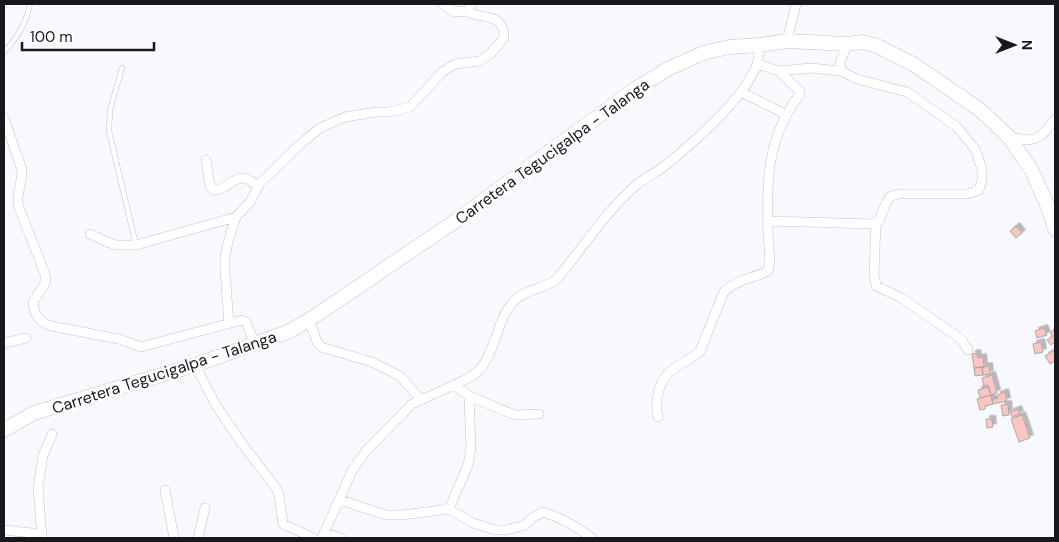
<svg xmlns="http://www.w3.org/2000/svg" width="1059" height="542" font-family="'DM Sans',sans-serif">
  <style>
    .building { fill: #fbc5c2; stroke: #afa4a3; filter: url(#shadow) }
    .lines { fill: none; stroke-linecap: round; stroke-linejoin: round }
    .lane-casing { stroke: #c2c3cd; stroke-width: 5.5 }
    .street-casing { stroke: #c2c3cd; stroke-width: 10 }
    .primary-casing { stroke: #c2c3cd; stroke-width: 15 }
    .lane { stroke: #fff; stroke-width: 4.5 }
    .street { stroke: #fff; stroke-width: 9 }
    .primary { stroke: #fff; stroke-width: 14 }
    .labels { text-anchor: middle; stroke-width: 5; stroke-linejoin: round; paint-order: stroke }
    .street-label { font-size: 16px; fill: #18181c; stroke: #fff }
  </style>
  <defs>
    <filter id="shadow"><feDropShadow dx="3.5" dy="-3.5" stdDeviation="0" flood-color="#0004"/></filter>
  </defs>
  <rect width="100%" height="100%" fill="#f8f9ff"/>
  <!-- building -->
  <path class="building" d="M1016,226L1022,233L1016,238L1010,231Z
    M1044,328L1047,335L1037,338L1035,331Z
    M1055,329V342L1051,345L1047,340L1053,336L1050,333Z
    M1041,342L1043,352L1035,354L1033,344Z
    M1055,350V361L1050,364L1045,356Z
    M977,353L978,358L983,357L984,367L974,368L972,354Z
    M989,366L990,374L983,375L982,367Z
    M982,367L983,375L975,376L974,368Z
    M992,375L997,393L991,395L988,385L984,386L982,378Z
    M988,387L991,395L980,398L978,390Z
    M1005,392L1007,401L993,404L992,400L998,398L997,395Z
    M991,395L993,404L985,406V409L980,410L977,399Z
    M1008,404L1009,415L1003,416L1001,405Z
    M1018,409L1020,414L1012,417L1010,412Z
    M1022,415L1030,438L1019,442L1011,419Z
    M986,419H992L993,427L987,428Z"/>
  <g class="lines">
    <!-- lane casing -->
    <g class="lane-casing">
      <path id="lane" d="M4,52C17,38 27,23 30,4
        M122,68L110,110L109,131L136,245"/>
    </g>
    <!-- street casing -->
    <g class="street-casing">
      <path id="street" d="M443,4L454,12L468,11
        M787,41L796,4
        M779,71L811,68L841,71
        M741,92L785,114
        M4,118L22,170C22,182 17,193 18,205L45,274L46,282L33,302C34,315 39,322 51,326L119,339L141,347L242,320L246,322L255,344
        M1008,136C1033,144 1041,140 1055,119
        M206,160L210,186L213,190C225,192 235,174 247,179C251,181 255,184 258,186
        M768,221L872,224L879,221L886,203L891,196L899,194H968L979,190L982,180V169L975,149L956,126L907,92L857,79L841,71L840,63L847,44
        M876,223L874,273L876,286L900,297L961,339L968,350
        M90,234L107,242L116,245H136L236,217
        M309,320L317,342L321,347L372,362L400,376L421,400
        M229,323L225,271V257L228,242L236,217L250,202L260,183L304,141L320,128L345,117L376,112H389L410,107L442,72L455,64L480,61L491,53L504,38C504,14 486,19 470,13L468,11L471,4
        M4,343L26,338
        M195,365L217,407L243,445L276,488L279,495L283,524L314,538
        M454,385C461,381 471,378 477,372C497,353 495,320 515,300C526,289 543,289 556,280C582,249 604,214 634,187C644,178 656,173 666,165C694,142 745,98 757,64C759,58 759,51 760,45
        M658,417C655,404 657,388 666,376C674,365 690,361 700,351L724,292C735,280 754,278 768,271C772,260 768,245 768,233C767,180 766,139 800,94V91L779,71L757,64
        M165,490L174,538
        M340,500L386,515H402L449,509L473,523L495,530H506L525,525L532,518L543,512C562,518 576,526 592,538
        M449,509L468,465L471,448L469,396
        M4,530L41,534
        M324,533L341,538
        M42,538L38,487L43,456L52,434
        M198,538L205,508
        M322,538L352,471L366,451L412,404L454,385L469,396L510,413L516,415L539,414"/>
    </g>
    <!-- primary casing -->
    <g class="primary-casing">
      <path id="primary" d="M4,430L34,413L195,365L288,332L309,320L457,220L638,87L668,69L703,53L729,47L760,45L787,41L847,44L862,42L875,45L913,64L979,109L1008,136L1031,169L1048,207L1055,229"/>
    </g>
    <!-- lane -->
    <use href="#lane" class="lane"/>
    <!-- street -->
    <use href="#street" class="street"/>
    <!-- primary -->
    <use href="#primary" class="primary"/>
  </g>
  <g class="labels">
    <!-- street labels -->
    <g class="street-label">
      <text transform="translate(552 151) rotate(-36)" y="6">Carretera Tegucigalpa - Talanga</text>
      <text transform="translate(164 372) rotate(-18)" y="6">Carretera Tegucigalpa - Talanga</text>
    </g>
  </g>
  <!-- border -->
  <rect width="1059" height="542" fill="none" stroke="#18181c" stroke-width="10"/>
  <!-- north arrow -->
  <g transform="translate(1014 45) rotate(90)" stroke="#ffffff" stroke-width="4" paint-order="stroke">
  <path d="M0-4L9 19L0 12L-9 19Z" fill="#18181c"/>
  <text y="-8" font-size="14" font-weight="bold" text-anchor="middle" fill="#18181c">N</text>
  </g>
  <!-- scale -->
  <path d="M22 42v8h132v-8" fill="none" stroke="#18181c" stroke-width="2.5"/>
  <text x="30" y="42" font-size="15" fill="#18181c" stroke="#ffffff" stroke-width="4" paint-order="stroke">100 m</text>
</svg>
